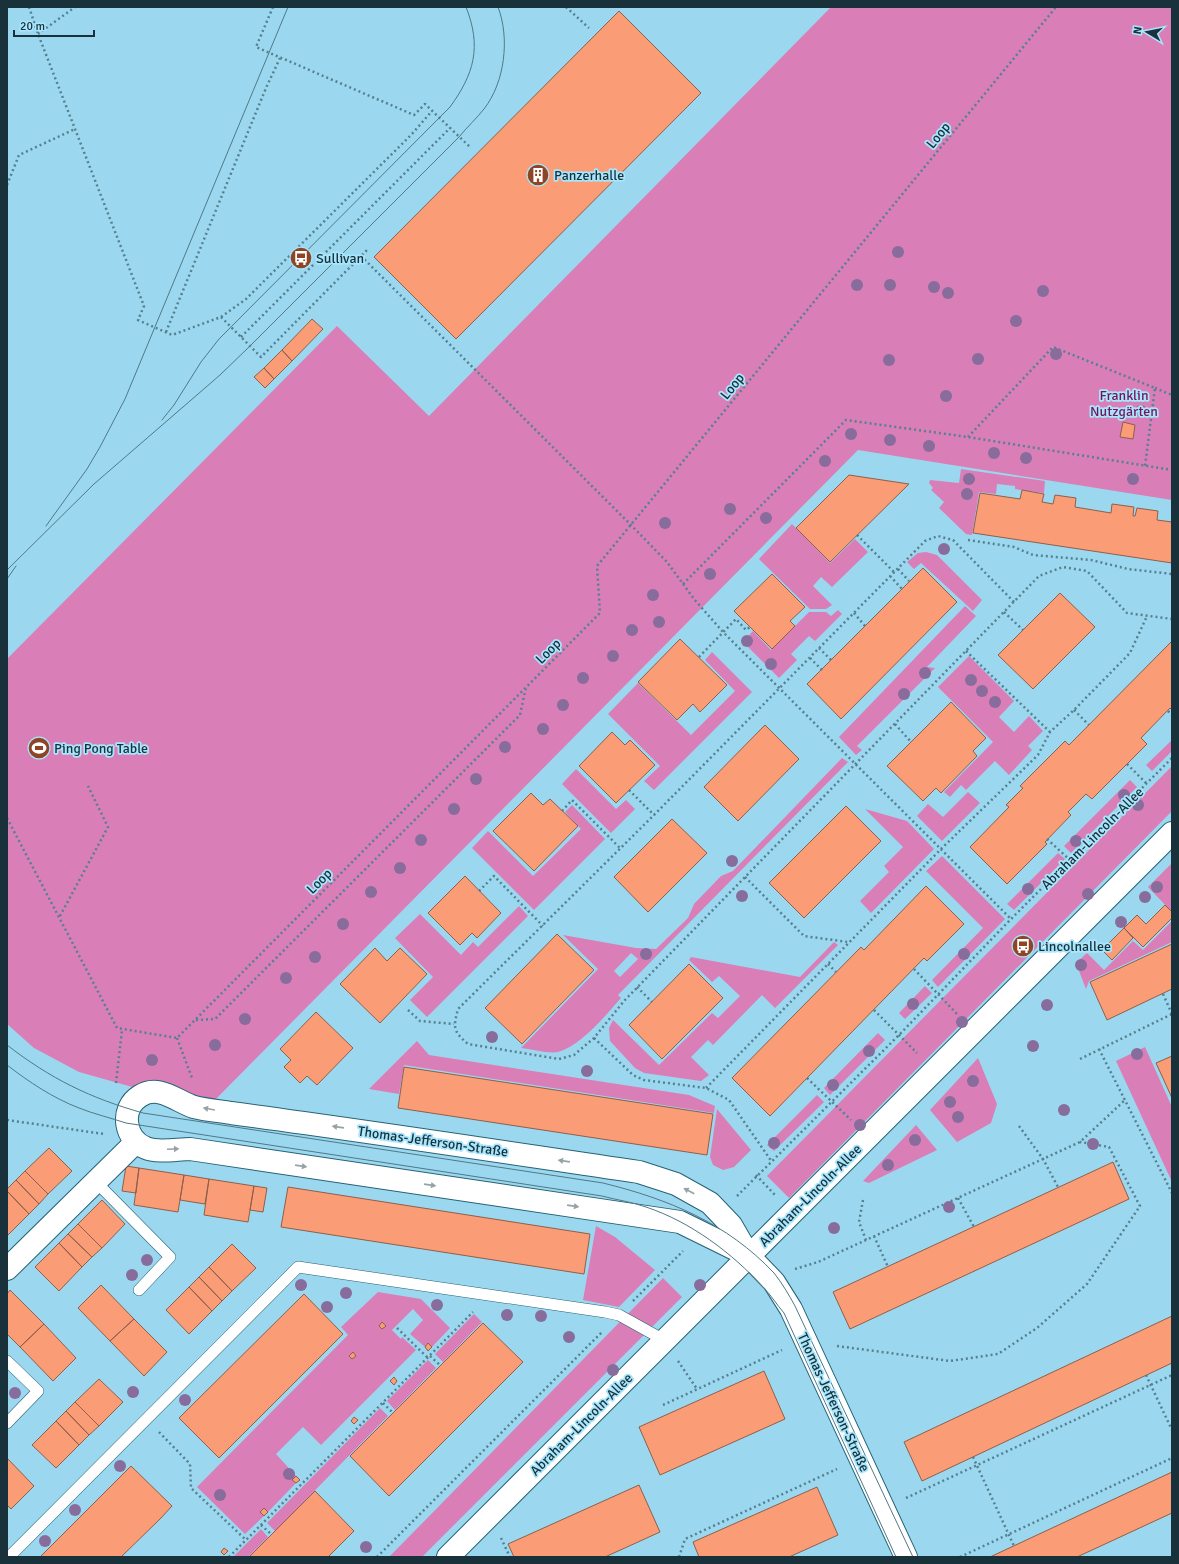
<svg xmlns="http://www.w3.org/2000/svg" width="1179" height="1564" font-family="Signika,sans-serif">
  <style>
    .green { fill: #da7eb7; fill-rule: evenodd }
    .building { fill: #fa9c75; stroke: #8e5f4b }
    .lines { fill: none; stroke-linecap: round; stroke-linejoin: round }
    .service-casing { stroke: #256276; stroke-width: 12 }
    .minor-casing { stroke: #256276; stroke-width: 24 }
    .path { stroke: #568090; stroke-width: 2.5; stroke-dasharray: 2 3; stroke-linecap: butt }
    .service { stroke: #fff; stroke-width: 11 }
    .minor { stroke: #fff; stroke-width: 22 }
    .tram { stroke: #507887; stroke-width: 1 }
    .tree { fill: #876c9c }
    .oneway { fill: #97a2a6 }
    .labels { text-anchor: middle; stroke-width: 3.5; stroke-linejoin: round; paint-order: stroke }
    .street-label { font-size: 14px; fill: #18313a; stroke: #a8e6fd }
    .poi-label { font-size: 14px; fill: #18313a; stroke: #a8e6fd; text-anchor: start }
    .park-label { font-size: 14px; fill: #761459; stroke: #a8e6fd }
  </style>
  <rect width="100%" height="100%" fill="#9bd8ef"/>
  <!-- green -->
  <path class="green" d="M831,7H1172V500L858,450L207,1108L79,1072L34,1048L7,1024V659L337,326L429,416Z
    M961,469L1045,481L1044,493L1015,489V486L997,484L996,494L979,492L972,535L966,534L939,508L944,502L931,490L933,488L929,483L930,480L959,483Z
    M792,524L830,563L855,539L868,552L832,587L821,577L813,586L832,605L826,609H810L759,559Z
    M926,552L937,555L982,600L973,611L921,563L914,569L907,562L918,553Z
    M965,606L976,616L927,667L935,668L857,746L862,750L856,755L839,737Z
    M838,610L842,614L815,641L809,636L791,654L797,660L779,678L743,642L753,631L771,650L809,612H826L831,616Z
    M712,652L752,692L654,790L644,781L660,766L608,714L638,683L691,735L735,691L705,660Z
    M969,656L1014,701L999,717L1014,732L1029,716L1043,731L1028,746L1032,750L1009,775L995,761L966,790L961,785L950,797L944,792L993,742L938,687Z
    M1172,740V751L1152,771L1146,765Z
    M842,758L848,762L618,995L621,998C605,1016 582,1045 558,1052C549,1054 531,1049 521,1048L598,969L563,935L636,948L656,949L688,918L694,904L721,876L733,871ZM631,953L638,959L620,977L614,971Z
    M1172,766V811L789,1198L767,1176Z
    M576,769L616,809L626,800L635,809L611,833L562,784Z
    M1130,780L1137,787L1071,853L1064,846Z
    M968,792L980,803L942,841L917,816L928,804L943,817Z
    M572,805L605,839L534,910L472,848L488,831L533,876L581,829L565,812Z
    M865,809L907,821L934,849L871,913L860,901L889,872L884,866L903,847Z
    M1058,853L1065,859L1014,910L1007,904Z
    M942,856L1005,919L938,987L932,980L983,928L926,871Z
    M1172,863V912L1148,887Z
    M519,906L528,916L427,1017L410,1000L433,977L395,938L420,914L461,955L473,942L478,947Z
    M1172,921V942L1089,981L1086,989L1076,963L1087,953L1104,970L1133,941L1143,950Z
    M834,942L838,945L775,1008L762,995L713,1045L708,1040L691,1057L709,1075L701,1081L644,1073L635,1068L610,1041L609,1028L613,1020L659,1065L712,1013L718,1018L740,996L719,976L712,982L689,960L691,957L800,977Z
    M925,986L932,993L905,1019L899,1013Z
    M878,1033L885,1040L830,1095L824,1088Z
    M417,1041L429,1055L689,1095L715,1106L714,1113L404,1065L399,1094L369,1089Z
    M1145,1047L1172,1107V1182L1116,1061Z
    M978,1058L997,1104L991,1123L957,1142L930,1110Z
    M817,1095L824,1102L774,1151L767,1145Z
    M717,1109L751,1150L734,1167L723,1170L713,1165L710,1157Z
    M916,1125L937,1150L869,1183L863,1181Z
    M596,1226L615,1237L655,1270L619,1307L583,1300Z
    M663,1278L682,1297L422,1557H389Z
    M378,1292L421,1299L450,1328L432,1347L428,1343L425,1347L410,1334L423,1320L413,1309L392,1330L401,1339L402,1337L416,1350L321,1445L303,1427L276,1454L296,1476L292,1480L296,1483L268,1512L264,1508L260,1512L264,1516L245,1534L197,1487L348,1335L341,1327Z
    M474,1314L482,1322L443,1362L435,1354Z
    M428,1360L436,1368L395,1410L387,1401Z
    M380,1408L388,1416L275,1531L267,1523Z
    M261,1529L268,1537L248,1557H233Z"/>
  <!-- building -->
  <path class="building" d="M619,11L701,93L456,339L374,257Z
    M312,319L323,329L292,361L282,350Z
    M282,350L292,361L274,379L264,368Z
    M264,368L274,379L265,388L254,377Z
    M1123,422L1135,425L1133,439L1120,437Z
    M849,475L909,484L830,562L796,528Z
    M1022,490L1044,494L1042,502L1053,504L1055,495L1076,498L1075,507L1111,513L1112,504L1134,507L1133,516H1135L1137,508L1158,511L1157,520L1172,522V563L973,533L980,493L1020,499Z
    M923,568L957,602L841,719L807,684Z
    M772,574L805,607L790,621L795,626L772,649L734,611Z
    M1060,593L1095,627L1033,689L998,655Z
    M680,639L727,685L700,712L693,704L677,720L638,682Z
    M1172,641V710L1170,708L1141,738L1147,744L1092,799L1086,794L1068,812L1071,815L1045,842L1047,844L1007,884L970,847L1009,807L1006,805L1023,788L1020,786L1065,741L1069,745Z
    M951,702L986,738L973,751L977,756L941,793L936,788L923,801L887,766Z
    M765,725L799,759L738,821L704,787Z
    M612,732L625,745L630,740L655,765L616,803L579,766Z
    M531,793L543,805L550,799L578,826L534,871L493,831Z
    M846,806L881,841L804,918L769,883Z
    M672,819L707,853L648,912L614,877Z
    M465,876L501,913L477,938L472,933L460,945L428,913Z
    M926,886L964,924L927,961L924,958L770,1116L732,1078L861,947L864,950Z
    M1165,905L1172,912V918L1143,947L1124,928L1137,915L1146,924Z
    M1124,928L1133,938L1112,960L1102,950Z
    M557,934L594,970L522,1044L485,1008Z
    M1172,944V989L1107,1020L1090,982Z
    M375,948L387,961L400,948L427,974L380,1023L340,984Z
    M689,964L723,998L662,1059L629,1025Z
    M316,1012L353,1048L317,1085L307,1076L300,1083L284,1067L291,1060L280,1049Z
    M1172,1056V1098L1156,1063Z
    M404,1067L713,1114L707,1155L398,1108Z
    M49,1148L72,1171L48,1194L25,1171Z
    M1113,1162L1129,1199L850,1329L833,1292Z
    M126,1166L139,1168L136,1193L122,1191Z
    M139,1168L184,1175L178,1212L134,1205Z
    M25,1171L48,1194L39,1204L16,1180Z
    M184,1175L209,1179L205,1204L180,1200Z
    M209,1179L254,1186L248,1222L204,1215Z
    M16,1180L39,1204L29,1214L7,1191V1189Z
    M254,1186L267,1188L263,1212L250,1210Z
    M288,1187L590,1234L584,1274L281,1227Z
    M7,1191L29,1214L7,1236Z
    M102,1200L125,1224L102,1248L78,1224Z
    M78,1224L102,1248L92,1257L68,1234Z
    M68,1234L92,1257L82,1267L59,1243Z
    M59,1243L82,1267L59,1291L35,1267Z
    M232,1244L256,1268L232,1291L209,1267Z
    M209,1267L232,1291L222,1301L199,1277Z
    M199,1277L222,1301L212,1311L189,1287Z
    M101,1285L134,1319L110,1341L78,1308Z
    M189,1287L212,1311L189,1334L166,1310Z
    M10,1290L44,1324L20,1347L7,1334V1294Z
    M304,1294L343,1334L219,1458L179,1418Z
    M1172,1316V1363L922,1481L904,1442Z
    M134,1319L167,1352L144,1376L110,1341Z
    M382,1322L386,1326L382,1329L379,1326Z
    M483,1323L523,1362L389,1496L350,1456Z
    M44,1324L76,1358L53,1381L20,1347Z
    M428,1343L432,1347L428,1351L425,1347Z
    M353,1352L356,1356L352,1359L349,1356Z
    M764,1371L785,1419L660,1475L639,1427Z
    M394,1377L397,1381L394,1385L390,1381Z
    M99,1379L123,1402L99,1426L75,1402Z
    M75,1402L99,1426L89,1435L66,1411Z
    M66,1411L89,1435L79,1445L56,1421Z
    M354,1417L358,1420L354,1424L351,1421Z
    M56,1421L79,1445L56,1468L32,1445Z
    M7,1458L34,1486L11,1509L7,1505Z
    M131,1466L172,1506L160,1519L121,1557H40Z
    M1172,1472V1513L1077,1557H990Z
    M296,1476L300,1480L296,1483L292,1480Z
    M639,1485L660,1532L605,1557H514L508,1544Z
    M817,1487L838,1535L789,1557H699L693,1542Z
    M315,1491L354,1531L328,1557H249Z
    M264,1508L268,1512L264,1516L260,1512Z
    M224,1548L228,1551L224,1555L221,1552Z"/>
  <g class="lines">
    <!-- service casing -->
    <g class="service-casing">
      <path id="service" d="M95,1181L170,1257L139,1290
        M7,1361L38,1391L7,1423
        M9,1557L298,1267L605,1312L619,1315L664,1340"/>
    </g>
    <!-- minor casing -->
    <g class="minor-casing">
      <path id="minor" d="M749,1256L731,1225L710,1203L676,1184L639,1172C503,1152 367,1131 231,1113C219,1111 206,1110 194,1107C176,1101 159,1084 140,1096C119,1109 125,1140 146,1148C157,1153 178,1149 190,1149L680,1222L749,1256L774,1282L791,1309L906,1557
        M7,1269L136,1142
        M448,1557L1172,833"/>
    </g>
    <!-- path -->
    <path class="path" d="M29,7L38,34L144,306L138,320L172,335L221,317L261,357L367,250
      M273,7L256,47L414,115L425,104L470,147
      M566,7L589,28
      M38,34L75,7
      M7,185L19,155L75,129
      M361,256L631,525L667,562L694,599L723,632L1011,919
      M221,317L246,299L411,135L432,111
      M166,332L266,88L280,58
      M241,337L450,128
      M1155,388L1172,395
      M968,437L1053,347L1155,388L1145,466
      M857,535L894,572
      M968,540L1014,547L1033,555L1091,560L1128,569L1172,574
      M898,569L909,581
      M890,576L902,589
      M683,584L846,420L968,437L1172,470
      M1014,602L953,540L938,536L925,541L654,815L458,1009C453,1028 453,1031 468,1044L559,1059L574,1055L594,1038L624,1001L1039,576L1063,567L1087,571L1127,613L1172,619
      M1004,612L1023,630
      M854,613L865,626
      M819,648L831,660
      M966,651L1050,732
      M699,657L736,619L746,630L750,627
      M810,658L822,670
      M1074,710L1089,725
      M1168,711L1172,715
      M895,724L911,742
      M1127,764L1146,783
      M629,790L654,815
      M562,811L572,800L620,848
      M7,818L117,1028L177,1038L600,613L597,566L1056,7
      M1047,839L1070,860
      M745,877L804,936L848,942
      M479,891L494,876L543,926
      M60,916L108,827L88,786
      M828,964L836,972
      M914,969L957,1014
      M637,987L652,1002
      M1163,994L1172,1014
      M408,1010L420,1021L454,1024
      M874,1010L917,1053
      M196,1020L215,1019L520,715L526,687
      M177,1038L192,1078
      M594,1038L633,1075L644,1080L706,1088L729,1100L772,1162
      M1099,1049L1172,1193
      M1080,1059L1172,1014
      M807,1078L851,1120
      M116,1083L122,1030
      M706,1088L941,849L1038,755L1050,732L1074,710L1130,653L1147,616
      M7,1120L104,1134
      M1019,1126L1043,1159L1058,1187
      M756,1175L775,1195
      M737,1196L899,1035L1011,919L1172,758
      M958,1198L974,1227
      M863,1200L859,1222L866,1240
      M874,1236L888,1267
      M795,1269L818,1262L1080,1142L1125,1100
      M633,1301L683,1251
      M397,1328L428,1358
      M837,1346L950,1361L998,1354L1037,1328L1087,1284L1140,1206L1109,1147L1080,1142
      M430,1356L441,1366
      M678,1361L697,1389
      M1146,1375L1172,1430
      M383,1403L393,1413
      M663,1405L782,1350
      M159,1432L190,1464L191,1488L246,1540
      M973,1457L1014,1546
      M906,1498L1172,1375
      M261,1525L271,1534
      M501,1538L510,1557
      M229,1557L473,1312
      M377,1557L603,1331
      M679,1557L685,1539L837,1469
      M960,1557L1172,1458"/>
    <!-- service -->
    <use href="#service" class="service"/>
    <!-- minor -->
    <use href="#minor" class="minor"/>
    <!-- tram -->
    <path class="tram" d="M162,420L174,405L201,362L219,339L450,107C474,74 482,47 466,7
      M46,526L87,469L100,447L125,399L288,7
      M7,570L94,484L220,375L250,346L459,137C467,127 477,118 484,109C505,82 510,38 498,7
      M7,579L16,566
      M7,1045C51,1079 90,1098 143,1113L603,1183C668,1199 727,1223 774,1273C782,1283 789,1295 795,1306L913,1557
      M7,1065C29,1082 53,1098 79,1108C94,1114 111,1118 126,1123L602,1196C617,1200 632,1202 646,1207C691,1222 732,1253 763,1287C771,1295 777,1305 784,1313L896,1557"/>
  </g>
  <!-- trees -->
  <g class="tree">
    <circle cx="898" cy="252" r="6"/>
    <circle cx="857" cy="285" r="6"/>
    <circle cx="890" cy="285" r="6"/>
    <circle cx="934" cy="287" r="6"/>
    <circle cx="1043" cy="291" r="6"/>
    <circle cx="948" cy="293" r="6"/>
    <circle cx="1016" cy="321" r="6"/>
    <circle cx="1056" cy="354" r="6"/>
    <circle cx="978" cy="359" r="6"/>
    <circle cx="889" cy="360" r="6"/>
    <circle cx="946" cy="396" r="6"/>
    <circle cx="1141" cy="411" r="6"/>
    <circle cx="851" cy="434" r="6"/>
    <circle cx="890" cy="440" r="6"/>
    <circle cx="929" cy="446" r="6"/>
    <circle cx="994" cy="453" r="6"/>
    <circle cx="1026" cy="458" r="6"/>
    <circle cx="825" cy="461" r="6"/>
    <circle cx="969" cy="479" r="6"/>
    <circle cx="1133" cy="479" r="6"/>
    <circle cx="967" cy="494" r="6"/>
    <circle cx="730" cy="509" r="6"/>
    <circle cx="766" cy="518" r="6"/>
    <circle cx="665" cy="523" r="6"/>
    <circle cx="944" cy="549" r="6"/>
    <circle cx="710" cy="574" r="6"/>
    <circle cx="653" cy="595" r="6"/>
    <circle cx="659" cy="622" r="6"/>
    <circle cx="632" cy="630" r="6"/>
    <circle cx="747" cy="641" r="6"/>
    <circle cx="613" cy="656" r="6"/>
    <circle cx="771" cy="664" r="6"/>
    <circle cx="925" cy="673" r="6"/>
    <circle cx="583" cy="678" r="6"/>
    <circle cx="971" cy="680" r="6"/>
    <circle cx="982" cy="691" r="6"/>
    <circle cx="904" cy="694" r="6"/>
    <circle cx="995" cy="702" r="6"/>
    <circle cx="563" cy="705" r="6"/>
    <circle cx="543" cy="729" r="6"/>
    <circle cx="505" cy="747" r="6"/>
    <circle cx="476" cy="779" r="6"/>
    <circle cx="1124" cy="795" r="6"/>
    <circle cx="1138" cy="805" r="6"/>
    <circle cx="454" cy="809" r="6"/>
    <circle cx="421" cy="840" r="6"/>
    <circle cx="1076" cy="841" r="6"/>
    <circle cx="732" cy="861" r="6"/>
    <circle cx="400" cy="868" r="6"/>
    <circle cx="1157" cy="887" r="6"/>
    <circle cx="1028" cy="889" r="6"/>
    <circle cx="371" cy="892" r="6"/>
    <circle cx="1088" cy="894" r="6"/>
    <circle cx="742" cy="896" r="6"/>
    <circle cx="1145" cy="897" r="6"/>
    <circle cx="1121" cy="922" r="6"/>
    <circle cx="343" cy="924" r="6"/>
    <circle cx="646" cy="954" r="6"/>
    <circle cx="964" cy="954" r="6"/>
    <circle cx="315" cy="957" r="6"/>
    <circle cx="1081" cy="965" r="6"/>
    <circle cx="286" cy="978" r="6"/>
    <circle cx="913" cy="1004" r="6"/>
    <circle cx="1047" cy="1005" r="6"/>
    <circle cx="245" cy="1019" r="6"/>
    <circle cx="962" cy="1022" r="6"/>
    <circle cx="492" cy="1037" r="6"/>
    <circle cx="215" cy="1045" r="6"/>
    <circle cx="1033" cy="1046" r="6"/>
    <circle cx="869" cy="1051" r="6"/>
    <circle cx="1137" cy="1054" r="6"/>
    <circle cx="152" cy="1060" r="6"/>
    <circle cx="587" cy="1071" r="6"/>
    <circle cx="973" cy="1081" r="6"/>
    <circle cx="833" cy="1085" r="6"/>
    <circle cx="950" cy="1102" r="6"/>
    <circle cx="1064" cy="1110" r="6"/>
    <circle cx="958" cy="1117" r="6"/>
    <circle cx="860" cy="1125" r="6"/>
    <circle cx="915" cy="1140" r="6"/>
    <circle cx="774" cy="1143" r="6"/>
    <circle cx="1093" cy="1144" r="6"/>
    <circle cx="888" cy="1165" r="6"/>
    <circle cx="949" cy="1207" r="6"/>
    <circle cx="834" cy="1228" r="6"/>
    <circle cx="147" cy="1260" r="6"/>
    <circle cx="132" cy="1275" r="6"/>
    <circle cx="301" cy="1285" r="6"/>
    <circle cx="700" cy="1285" r="6"/>
    <circle cx="346" cy="1293" r="6"/>
    <circle cx="437" cy="1305" r="6"/>
    <circle cx="327" cy="1307" r="6"/>
    <circle cx="507" cy="1315" r="6"/>
    <circle cx="541" cy="1316" r="6"/>
    <circle cx="569" cy="1337" r="6"/>
    <circle cx="613" cy="1370" r="6"/>
    <circle cx="133" cy="1392" r="6"/>
    <circle cx="15" cy="1393" r="6"/>
    <circle cx="185" cy="1400" r="6"/>
    <circle cx="120" cy="1466" r="6"/>
    <circle cx="289" cy="1474" r="6"/>
    <circle cx="220" cy="1495" r="6"/>
    <circle cx="75" cy="1510" r="6"/>
    <circle cx="45" cy="1541" r="6"/>
    <circle cx="366" cy="1547" r="6"/>
  </g>
  <!-- one-way arrows -->
  <defs><path id="oneway-solid" d="M-6-.8H1V-3.2L6.5 0L1 3.2V.8H-6Z"/></defs>
  <g class="oneway">
    <use href="#oneway-solid" transform="translate(209 1109) rotate(-170)"/>
    <use href="#oneway-solid" transform="translate(338 1127) rotate(-172)"/>
    <use href="#oneway-solid" transform="translate(173 1149) rotate(-2)"/>
    <use href="#oneway-solid" transform="translate(564 1161) rotate(-172)"/>
    <use href="#oneway-solid" transform="translate(301 1166) rotate(8)"/>
    <use href="#oneway-solid" transform="translate(430 1185) rotate(8)"/>
    <use href="#oneway-solid" transform="translate(689 1191) rotate(-152)"/>
    <use href="#oneway-solid" transform="translate(573 1206) rotate(8)"/>
  </g>
  <!-- icons -->
  <defs>
    <g id="building-disc" transform="scale(1.15)"><circle r="9.5" fill="#8d4525" stroke="#a8e6fd"/><path d="M-4-6H4V6H1V3H-1V6H-4ZM-2.5-4.3h1.7v1.8h-1.7ZM.8-4.3h1.7v1.8H.8ZM-2.5-1h1.7V.8h-1.7ZM.8-1h1.7V.8H.8Z" fill="#fff"/></g>
    <g id="bus-disc" transform="scale(1.15)"><circle r="9.5" fill="#8d4525" stroke="#a8e6fd"/><path d="M-5-6H5V4H4V6H2V4H-2V6H-4V4H-5ZM-3.5-4V0h7V-4ZM-3.5 1.2v1.5H-2V1.2ZM2 1.2v1.5H3.5V1.2Z" fill="#fff"/></g>
    <g id="stadium-disc" transform="scale(1.15)"><circle r="9.5" fill="#8d4525" stroke="#a8e6fd"/><path d="M0-5a6.5 5 0 1 0 0 10a6.5 5 0 1 0 0-10ZM-3.5-1.8h7v3.6h-7Z" fill="#fff"/></g>
  </defs>
  <g fill-rule="evenodd">
    <use href="#building-disc" x="538" y="175"/>
    <use href="#bus-disc" x="301" y="258"/>
    <use href="#stadium-disc" x="39" y="748"/>
    <use href="#bus-disc" x="1023" y="946"/>
  </g>
  <g class="labels">
    <!-- street labels -->
    <g class="street-label">
      <text transform="translate(938 135) rotate(-51)" y="5">Loop</text>
      <text transform="translate(732 386) rotate(-51)" y="5">Loop</text>
      <text transform="translate(548 651) rotate(-45)" y="5">Loop</text>
      <text transform="translate(1092 838) rotate(-45)" y="5">Abraham-Lincoln-Allee</text>
      <text transform="translate(319 881) rotate(-45)" y="5">Loop</text>
      <text transform="translate(433 1141) rotate(8)" y="5">Thomas-Jefferson-Straße</text>
      <text transform="translate(810 1195) rotate(-45)" y="5">Abraham-Lincoln-Allee</text>
      <text transform="translate(834 1402) rotate(65)" y="5">Thomas-Jefferson-Straße</text>
      <text transform="translate(581 1424) rotate(-45)" y="5">Abraham-Lincoln-Allee</text>
    </g>
    <!-- poi labels -->
    <g class="poi-label">
      <text x="554" y="180">Panzerhalle</text>
      <text x="316" y="263">Sullivan</text>
      <text x="54" y="753">Ping Pong Table</text>
      <text x="1038" y="951">Lincolnallee</text>
    </g>
    <!-- park labels -->
    <g class="park-label">
      <text x="1124" y="400">Franklin<tspan x="1124" dy="16">Nutzgärten</tspan></text>
    </g>
  </g>
  <!-- border -->
  <rect width="1179" height="1564" fill="none" stroke="#18313a" stroke-width="16"/>
  <!-- north arrow -->
  <g transform="translate(1147 32) rotate(280)" stroke="#a8e6fd" stroke-width="3" paint-order="stroke">
  <path d="M0-3L7 15L0 10L-7 15Z" fill="#18313a"/>
  <text y="-6" font-size="11" font-weight="bold" text-anchor="middle" fill="#18313a">N</text>
  </g>
  <!-- scale -->
  <path d="M14 30v6h80v-6" fill="none" stroke="#18313a" stroke-width="2"/>
  <text x="20" y="30" font-size="12" fill="#18313a" stroke="#a8e6fd" stroke-width="3" paint-order="stroke">20 m</text>
</svg>
